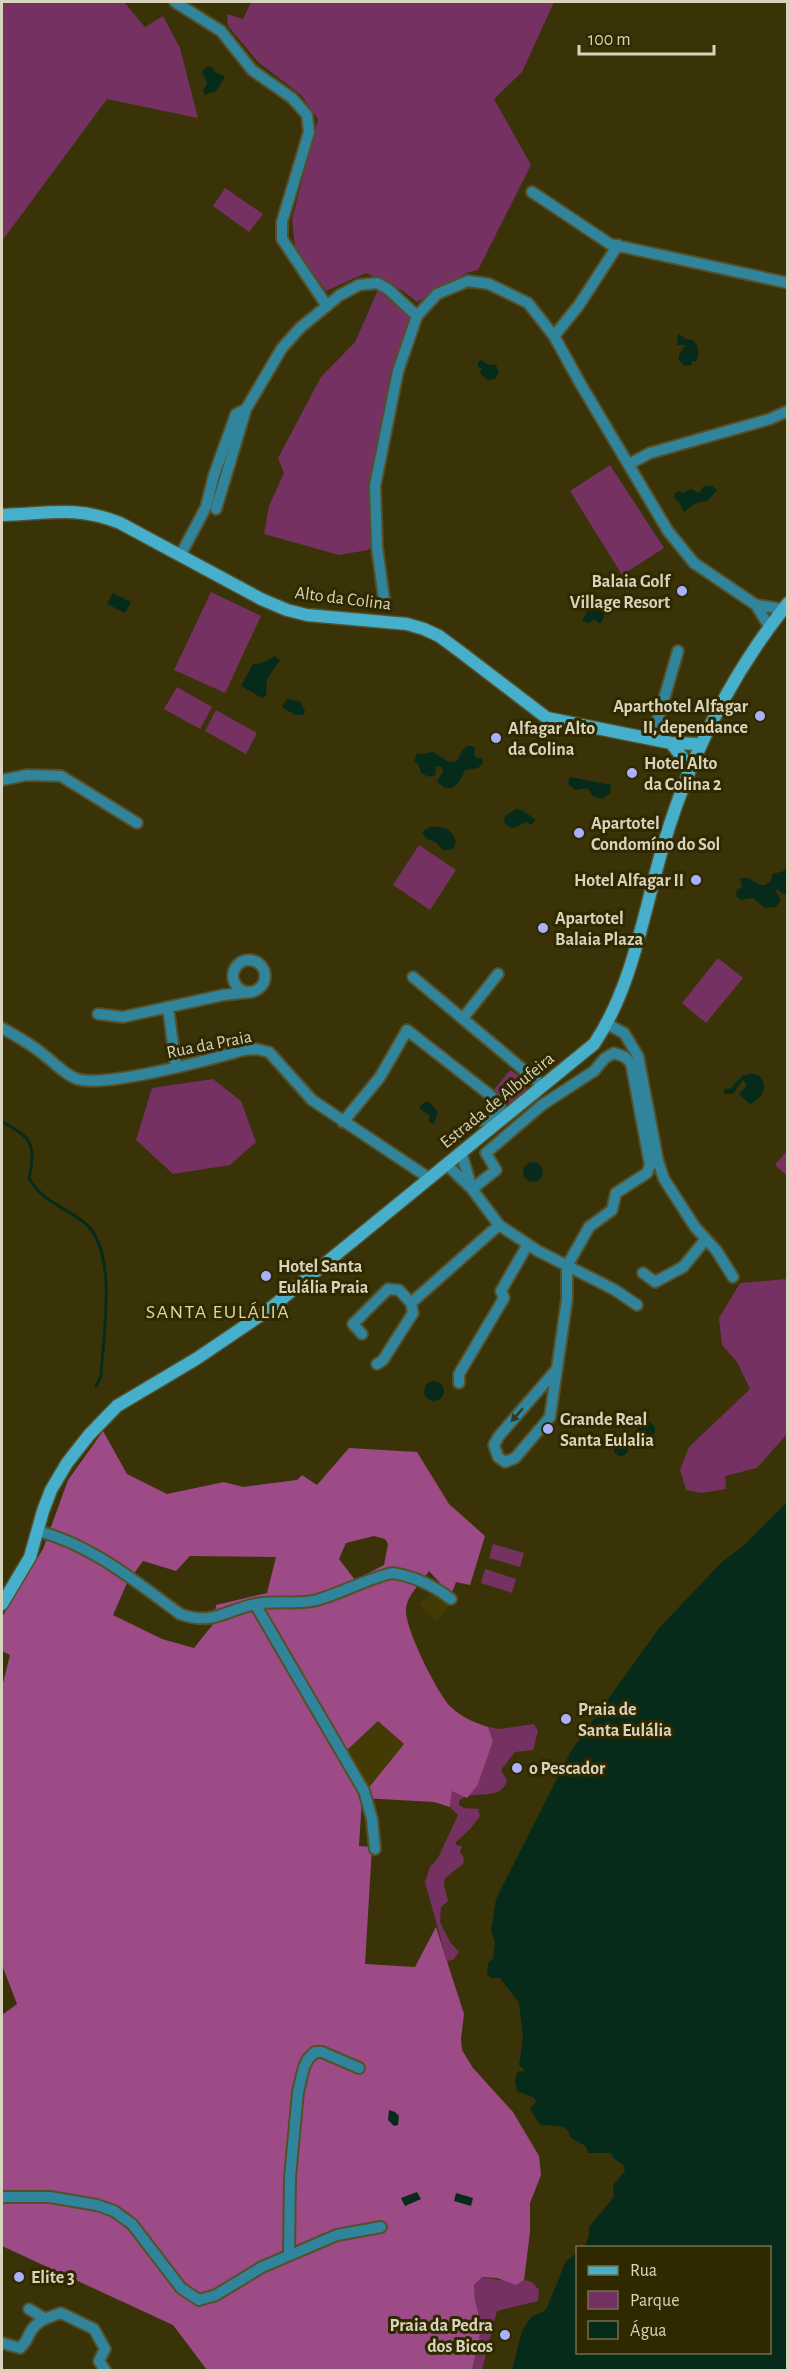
<svg xmlns="http://www.w3.org/2000/svg" width="789" height="2372" font-family="'Alegreya Sans',sans-serif">
  <style>
    .built { fill: #443b04 }
    .green { fill: #743161 }
    .forest { fill: #9d4b86; fill-rule: evenodd }
    .water { fill: #062b1a }
    .lines { fill: none; stroke-linecap: round; stroke-linejoin: round }
    .stream { stroke: #062b1a; stroke-width: 3 }
    .street-casing { stroke: #565029; stroke-width: 14 }
    .secondary-casing { stroke: #565029; stroke-width: 15 }
    .street { stroke: #30849b; stroke-width: 10 }
    .secondary { stroke: #45afcc; stroke-width: 12 }
    .oneway { fill: #303b1f }
    .poi-dot { fill: #a9b0fc; stroke: #302900; stroke-width: 2 }
    .labels { text-anchor: middle; stroke-width: 6; stroke-linejoin: round; paint-order: stroke }
    .poi-label { font-size: 18px; font-weight: bold; fill: #d7d3bd; stroke: #302900; text-anchor: start }
    .street-label { font-size: 18px; fill: #d7d3bd; stroke: #302900 }
    .neighbourhood-label { font-size: 20px; letter-spacing: 1.5px; fill: #ded6a9; stroke: #302900 }
  </style>
  <rect width="100%" height="100%" fill="#3a3308"/>
  <!-- built -->
  <path class="built" d="M432,1592L450,1605L436,1621L419,1604Z
    M378,1721L404,1744L367,1791L344,1753Z"/>
  <!-- green -->
  <path class="green" d="M2,2H124L145,27L163,16L180,48L198,118L107,99L2,241Z
    M251,2H554L522,72L494,99L531,165L478,270L467,273L417,302L403,291L366,273L326,291L295,247L292,219L318,119L301,95L258,62L228,26L227,14L243,19Z
    M225,188L263,214L249,232L213,206Z
    M378,290L411,318L391,370L378,443L369,501L372,545L368,550L339,555L264,534L269,506L284,473L278,458L321,377L355,342Z
    M610,465L664,548L622,575L570,491Z
    M211,592L261,616L225,693L174,670Z
    M177,687L212,707L200,729L164,709Z
    M216,710L257,733L246,754L205,731Z
    M419,845L456,870L430,910L393,885Z
    M718,958L743,978L706,1023L682,1003Z
    M510,1070L521,1077L527,1090L509,1104L492,1092Z
    M213,1079L241,1101L256,1142L230,1165L173,1174L136,1140L152,1088Z
    M787,1151V1176L775,1165Z
    M787,1279V1434L757,1468L725,1476L726,1489L701,1493L686,1490L680,1470L689,1447L750,1389L737,1362L722,1345L719,1318L740,1283Z
    M493,1544L524,1553L520,1567L489,1558Z
    M485,1569L516,1579L512,1593L481,1583Z
    M534,1724L538,1731L533,1750L515,1752L501,1770L507,1781C499,1803 473,1788 459,1801V1805L464,1808L478,1809L480,1816L470,1829L456,1842V1845L462,1846L460,1852L464,1858L463,1864L445,1878L444,1885L448,1901L441,1907L440,1922L450,1942L459,1952L453,1960L447,1961L425,1882L430,1867L438,1858L458,1815L450,1807L452,1790L493,1741L488,1727L500,1729Z
    M481,2277L520,2283L524,2280L532,2282L539,2290L538,2301L497,2311L482,2370H472L482,2326L475,2301L474,2285Z"/>
  <!-- forest -->
  <path class="forest" d="M103,1431L127,1474L167,1494L224,1482L243,1487L297,1480L302,1475L317,1485L349,1448L417,1452L449,1504L485,1536L470,1585L456,1582L451,1595L429,1571C421,1584 407,1594 406,1610C405,1629 438,1694 451,1707C462,1718 474,1722 488,1727L493,1741L477,1786L467,1798L452,1791L450,1807L434,1802L362,1798L359,1846L372,1847L365,1964L415,1967L436,1927L464,2014L461,2039L462,2050L473,2068L513,2112L539,2156L541,2175L530,2203V2232L524,2280L516,2285L497,2278L482,2277L474,2285L475,2301L482,2326L472,2370H207L173,2325L2,2246V2015L17,2004L2,1965V1687L10,1655L2,1651V1617L43,1549L68,1480ZM374,1536L385,1539L388,1544L384,1565L355,1580L339,1559L346,1543ZM190,1556L276,1557L267,1593L216,1605L214,1623L194,1648L162,1639L113,1615L127,1583L143,1561L176,1571ZM378,1721L404,1744L367,1790L345,1752Z"/>
  <!-- water -->
  <path class="water" d="M211,66L215,72L224,76V79L216,91L205,95L203,91L207,83L202,72L205,68Z
    M678,334L686,339L693,340C700,347 699,354 696,362L692,361L691,365L684,366L679,360V355L686,345H677Z
    M482,360L486,364L496,365L499,373L495,379L487,380L479,372L482,369L478,367V362Z
    M704,486H712L717,490L707,501L696,503L684,512L679,502L674,498L675,493L679,491L683,493L691,489L699,493Z
    M113,593L131,602L125,613L107,604Z
    M591,594C604,598 609,614 600,624L594,619L589,624L582,620L587,612L582,606V600L587,598L593,603L590,599Z
    M275,656L280,660L267,679L266,696L262,698L241,686L253,664C260,665 269,659 275,656Z
    M287,699L300,701L305,711L303,715H295L282,707Z
    M467,746H473L475,749L474,754L476,758H482L483,763L478,768L465,770C459,784 451,797 437,781L443,772L442,767L436,766L435,775L429,777L421,773L418,764L414,762L417,753L422,754L432,752C442,755 447,765 457,761L463,749Z
    M570,777L611,785L610,794L602,799L593,796L587,788L575,790L568,784Z
    M516,809L522,810L536,820L531,825L526,822L514,828L509,827L504,822L505,816Z
    M430,827C442,826 453,829 456,842L453,849L443,850L435,842L427,839L422,832Z
    M787,866V895L781,893L778,889L775,890L781,900L776,907L765,908L753,898L741,900L736,896L737,890L742,887L740,879C750,874 755,886 765,885L770,882L773,874L784,871Z
    M750,1073L760,1076C769,1088 762,1099 750,1104L739,1094L747,1085L743,1080L733,1094H724V1090L731,1088L744,1074L746,1076Z
    M428,1101L438,1112L434,1124L429,1122V1115L420,1109V1106Z
    M523 1172a10 10 0 1 1 20 0a10 10 0 1 1-20 0Z
    M424 1391a10 10 0 1 1 20 0a10 10 0 1 1-20 0Z
    M637 1430a9 9 0 1 1 18 0a9 9 0 1 1-18 0Z
    M614 1449a7 7 0 1 1 14 0a7 7 0 1 1-14 0Z
    M787,1502V2370H512L522,2331L531,2317L546,2310L566,2261L577,2253L578,2352H770V2248L584,2247L589,2236V2227L614,2197L613,2185L625,2171L623,2164L614,2159L611,2153H588L586,2146L571,2138L567,2129L560,2126L540,2125L530,2109L536,2102L534,2098L517,2091L515,2082L517,2072L525,2071L519,2065L523,2037L519,2003L500,1978H491L487,1974L488,1963L493,1959L495,1943L491,1931L496,1899L571,1751L660,1627L722,1562L744,1545Z
    M389,2110L395,2112L399,2116L398,2125L394,2126L388,2120Z
    M417,2192L421,2199L405,2206L401,2198Z
    M456,2193L473,2198L471,2206L454,2201Z"/>
  <g class="lines">
    <!-- stream -->
    <path class="stream" d="M2,1122C31,1137 37,1144 29,1178C42,1202 66,1207 86,1224C118,1252 103,1338 101,1376L96,1386"/>
    <!-- street casing -->
    <g class="street-casing">
      <path id="street" d="M175,2L221,31L252,70L292,98L307,115L309,132L282,222V239L327,306
        M532,192L610,244L788,283
        M554,336L579,305L618,245
        M629,464L650,453L770,419L788,411
        M216,509L246,409L282,348L300,328L340,295L359,285L377,283L388,289L417,316
        M180,556L206,507L214,475L236,414L246,409
        M384,599L377,547L375,486L398,371L417,316L437,294L468,281L489,284L528,303L554,336L580,383L668,531L694,563L756,605L770,628
        M756,605L783,609
        M652,740L678,651
        M2,780L27,775L61,776L137,823
        M233 976a16 16 0 1 1 32 0a16 16 0 1 1-32 0Z
        M413,977L543,1086
        M168,1007L176,1067
        M98,1014L123,1017L223,995L252,992
        M463,1018L498,974
        M607,1024L624,1033L638,1056L658,1161L664,1179L695,1227L716,1250L733,1277
        M2,1028C16,1036 31,1044 44,1055C55,1063 64,1074 77,1079C105,1088 212,1059 244,1050L256,1049L269,1052L312,1100L429,1178
        M343,1122L380,1077L407,1030L490,1095L500,1106L482,1121
        M461,1152L472,1189
        M446,1164L472,1189L499,1225L538,1251L615,1290L637,1305
        M472,1189L496,1170L486,1153L542,1105L594,1071L605,1058L614,1053L625,1057L631,1063L650,1165L647,1173L616,1193L612,1210L589,1227L567,1266V1299L550,1417L515,1458L505,1462L498,1457L494,1445L499,1436L556,1370
        M643,1273L655,1282L683,1267L706,1239
        M362,1334L353,1324L388,1289L399,1290L411,1303
        M377,1364L383,1360L413,1313L411,1303L499,1225
        M459,1383V1374L504,1298L501,1291L528,1244
        M38,1531C92,1545 136,1582 180,1614C214,1626 225,1610 256,1604C276,1600 297,1605 317,1600C342,1593 366,1579 392,1573C413,1576 434,1586 451,1599
        M255,1604L364,1791L372,1819L375,1849
        M2,2197H50L97,2205L114,2211L132,2224L181,2288L199,2300L216,2295L262,2267L337,2235L381,2227
        M289,2254L290,2177L298,2092L304,2067L308,2059L315,2052H322L359,2068
        M29,2309L44,2318
        M2,2343L20,2348C26,2343 27,2338 31,2331C38,2320 49,2317 61,2313L94,2329L105,2349L99,2361L105,2370"/>
    </g>
    <!-- secondary casing -->
    <g class="secondary-casing">
      <path id="secondary" d="M2,515C47,514 75,505 120,523L261,599L287,610L307,615L407,624L424,629L439,636L458,650L547,718L671,743L700,744
        M671,743L682,757L688,771
        M2,1604L30,1557L43,1511L51,1490L67,1463L89,1435L117,1406L196,1359L267,1311L594,1044C632,988 643,915 662,850C688,760 729,677 788,603"/>
    </g>
    <!-- street -->
    <use href="#street" class="street"/>
    <!-- secondary -->
    <use href="#secondary" class="secondary"/>
  </g>
  <!-- one-way arrows -->
  <defs><path id="oneway-solid" d="M-6-.8H1V-3.2L6.5 0L1 3.2V.8H-6Z" transform="scale(1.5)"/></defs>
  <use class="oneway" href="#oneway-solid" transform="translate(517 1415) rotate(131)"/>
  <!-- markers -->
  <g class="poi-dot">
    <circle cx="682" cy="591" r="6"/>
    <circle cx="760" cy="716" r="6"/>
    <circle cx="496" cy="738" r="6"/>
    <circle cx="632" cy="773" r="6"/>
    <circle cx="579" cy="833" r="6"/>
    <circle cx="696" cy="880" r="6"/>
    <circle cx="543" cy="928" r="6"/>
    <circle cx="266" cy="1276" r="6"/>
    <circle cx="548" cy="1429" r="6"/>
    <circle cx="566" cy="1719" r="6"/>
    <circle cx="517" cy="1768" r="6"/>
    <circle cx="19" cy="2277" r="6"/>
    <circle cx="505" cy="2335" r="6"/>
  </g>
  <g class="labels">
    <!-- poi labels -->
    <g class="poi-label">
      <text x="670" y="587" text-anchor="end">Balaia Golf<tspan x="670" dy="21">Village Resort</tspan></text>
      <text x="748" y="712" text-anchor="end">Aparthotel Alfagar<tspan x="748" dy="21">II, dependance</tspan></text>
      <text x="508" y="734">Alfagar Alto<tspan x="508" dy="21">da Colina</tspan></text>
      <text x="644" y="769">Hotel Alto<tspan x="644" dy="21">da Colina 2</tspan></text>
      <text x="591" y="829">Apartotel<tspan x="591" dy="21">Condomíno do Sol</tspan></text>
      <text x="684" y="886" text-anchor="end">Hotel Alfagar II</text>
      <text x="555" y="924">Apartotel<tspan x="555" dy="21">Balaia Plaza</tspan></text>
      <text x="278" y="1272">Hotel Santa<tspan x="278" dy="21">Eulália Praia</tspan></text>
      <text x="560" y="1425">Grande Real<tspan x="560" dy="21">Santa Eulalia</tspan></text>
      <text x="578" y="1715">Praia de<tspan x="578" dy="21">Santa Eulália</tspan></text>
      <text x="529" y="1774">o Pescador</text>
      <text x="31" y="2283">Elite 3</text>
      <text x="493" y="2331" text-anchor="end">Praia da Pedra<tspan x="493" dy="21">dos Bicos</tspan></text>
    </g>
    <!-- street labels -->
    <g class="street-label">
      <text transform="translate(343 598) rotate(7)" y="6">Alto da Colina</text>
      <text transform="translate(209 1044) rotate(-11)" y="6">Rua da Praia</text>
      <text transform="translate(497 1100) rotate(-39)" y="6">Estrada de Albufeira</text>
    </g>
    <!-- neighbourhood labels -->
    <g class="neighbourhood-label">
      <text x="218" y="1318">SANTA EULÁLIA</text>
    </g>
  </g>
  <!-- border -->
  <rect width="789" height="2372" fill="none" stroke="#d7d3bd" stroke-width="6"/>
  <!-- legend -->
  <rect x="576" y="2246" width="195" height="108" fill="#302900" stroke="#736d4c" stroke-width="1.5"/>
  <rect x="588" y="2266" width="30" height="9" fill="#45afcc" stroke="#736d4c" stroke-width="1.5"/>
  <text x="630" y="2276" font-size="18" fill="#d7d3bd">Rua</text>
  <rect x="588" y="2291" width="30" height="18" fill="#743161" stroke="#736d4c" stroke-width="1.5"/>
  <text x="630" y="2306" font-size="18" fill="#d7d3bd">Parque</text>
  <rect x="588" y="2321" width="30" height="18" fill="#062b1a" stroke="#736d4c" stroke-width="1.5"/>
  <text x="630" y="2336" font-size="18" fill="#d7d3bd">Água</text>
  <!-- scale -->
  <path d="M579 45v9h135v-9" fill="none" stroke="#d7d3bd" stroke-width="3"/>
  <text x="588" y="45" font-size="18" fill="#d7d3bd" stroke="#302900" stroke-width="4.5" paint-order="stroke">100 m</text>
</svg>
